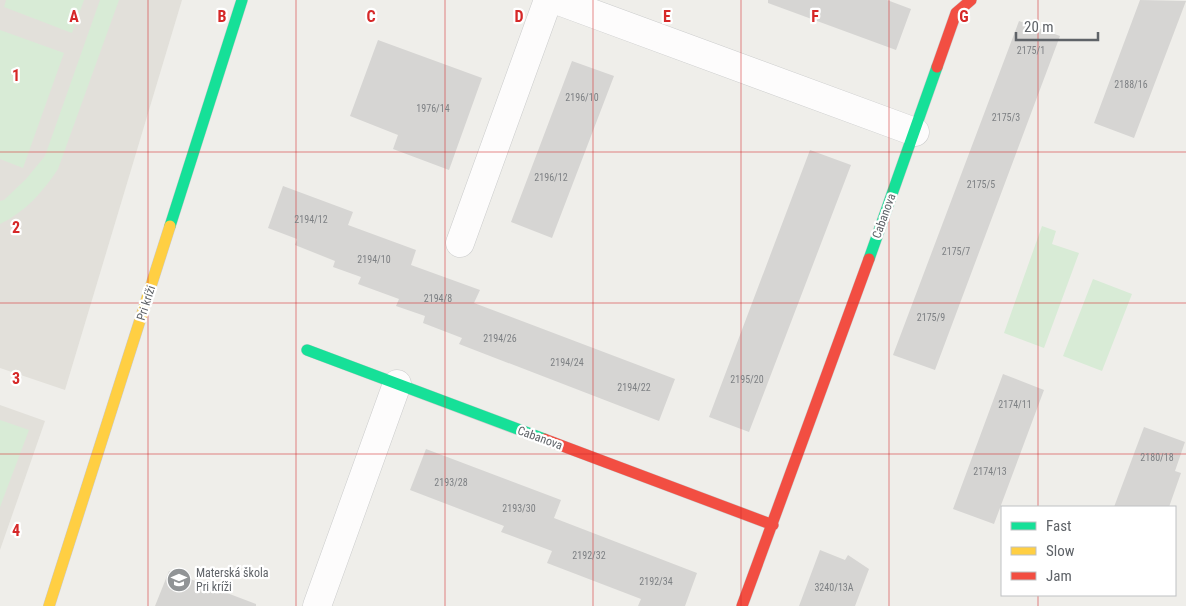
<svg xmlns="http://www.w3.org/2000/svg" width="1186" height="606" font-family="'Roboto Condensed',sans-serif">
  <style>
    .education { fill: #e2e0da }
    .green { fill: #d8ebd6 }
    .building { fill: #d6d5d3 }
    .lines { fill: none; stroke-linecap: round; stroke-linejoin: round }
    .street-casing { stroke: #cbcccc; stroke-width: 29 }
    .fast-casing { stroke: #cacacb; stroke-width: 12 }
    .slow-casing { stroke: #cacacb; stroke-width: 12 }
    .jam-casing { stroke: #cacacb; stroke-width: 12 }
    .street { stroke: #fdfcfc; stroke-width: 28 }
    .fast { stroke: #16e098; stroke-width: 11 }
    .slow { stroke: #ffcf43; stroke-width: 11 }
    .jam { stroke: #f24e42; stroke-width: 11 }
    .grid { fill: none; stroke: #d62828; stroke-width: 1; stroke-opacity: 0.55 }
    .labels { text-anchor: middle; stroke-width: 4.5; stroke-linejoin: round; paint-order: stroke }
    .number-label { font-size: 10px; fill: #7e8184 }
    .street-label { font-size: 12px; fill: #5f6368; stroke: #fff }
    .poi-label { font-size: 12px; fill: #5f6368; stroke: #fff; text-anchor: start }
    .grid-label { font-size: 16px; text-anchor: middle; font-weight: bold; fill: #d62828; stroke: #fff; stroke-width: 4.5; stroke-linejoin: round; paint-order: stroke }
  </style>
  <rect width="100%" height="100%" fill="#efeeea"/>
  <!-- education -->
  <path class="education" d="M0,0H182L65,390L0,368Z
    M0,405L45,421L0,550Z"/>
  <!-- green -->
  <path class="green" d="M6,0H84L72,33L4,7Z
    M100,0H119L58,169C43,192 25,212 0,224V201L4,200L26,179L45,156Z
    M0,30L64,53L23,168L0,159Z
    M1042,226L1056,231L1052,244L1079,253L1044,348L1004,333Z
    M1093,279L1132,294L1102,371L1063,356Z
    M0,420L29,430L0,507Z"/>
  <!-- building -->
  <path class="building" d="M768,0H887L911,9L896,50L768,3Z
    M1140,0L1186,1L1134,138L1094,123Z
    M1019,21L1060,36L935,370L893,355Z
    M378,40L482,78L449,170L393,149L398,135L350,116Z
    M572,61L614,76L552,238L511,222Z
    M810,150L851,165L749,432L709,417Z
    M283,186L353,212L348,225L416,250L411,265L480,290L474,303L675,379L659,421L459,344L462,338L423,323L425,316L396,306L399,299L358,284L361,277L333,267L335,261L295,245L297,239L268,228Z
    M1003,374L1044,390L994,524L953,509Z
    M1144,427L1185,442L1175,471L1181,473L1169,507H1114Z
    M426,449L561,500L554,518L697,573L685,606H638L641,599L547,563L552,551L501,532L504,526L410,490Z
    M820,550L845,560L848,555L869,569L855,606H799Z
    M169,571L256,604V606H155Z"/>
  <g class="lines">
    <!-- street casing -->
    <g class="street-casing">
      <path id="street" d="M556,0L915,132
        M460,243L548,0
        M317,606L397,384"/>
    </g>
    <!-- fast casing -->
    <g class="fast-casing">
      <path id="fast" d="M170,226L242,0
        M869,259L937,67
        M307,350L544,439"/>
    </g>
    <!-- slow casing -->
    <g class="slow-casing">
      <path id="slow" d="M49,606L170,226"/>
    </g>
    <!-- jam casing -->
    <g class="jam-casing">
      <path id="jam" d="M937,67L956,13L971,0
        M544,439L773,525
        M742,606L869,259"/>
    </g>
    <!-- street -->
    <use href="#street" class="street"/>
    <!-- fast -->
    <use href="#fast" class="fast"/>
    <!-- slow -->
    <use href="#slow" class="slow"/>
    <!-- jam -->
    <use href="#jam" class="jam"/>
  </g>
  <!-- grid -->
  <path class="grid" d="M148,0V606M296,0V606M445,0V606M593,0V606M741,0V606M889,0V606M1038,0V507M0,152H1186M0,303H1186M0,454H1186M1038,595V606"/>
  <!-- icons -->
  <defs>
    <g id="school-disc" transform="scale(1.25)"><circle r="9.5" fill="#919496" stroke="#fff"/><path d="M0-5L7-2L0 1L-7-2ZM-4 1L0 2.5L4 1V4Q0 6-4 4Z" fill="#fff"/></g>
  </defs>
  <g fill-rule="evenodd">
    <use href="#school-disc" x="179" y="580"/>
  </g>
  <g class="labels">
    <!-- number labels -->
    <g class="number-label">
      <text x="1031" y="54">2175/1</text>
      <text x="1131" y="88">2188/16</text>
      <text x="582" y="101">2196/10</text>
      <text x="433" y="112">1976/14</text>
      <text x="1006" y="121">2175/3</text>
      <text x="551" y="181">2196/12</text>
      <text x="981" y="188">2175/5</text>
      <text x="311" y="223">2194/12</text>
      <text x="956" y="255">2175/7</text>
      <text x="374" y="263">2194/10</text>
      <text x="438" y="302">2194/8</text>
      <text x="931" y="321">2175/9</text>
      <text x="500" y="342">2194/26</text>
      <text x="567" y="366">2194/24</text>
      <text x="747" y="383">2195/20</text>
      <text x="634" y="391">2194/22</text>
      <text x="1015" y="408">2174/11</text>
      <text x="1157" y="461">2180/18</text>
      <text x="990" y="475">2174/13</text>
      <text x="451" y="486">2193/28</text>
      <text x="519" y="512">2193/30</text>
      <text x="589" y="559">2192/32</text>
      <text x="656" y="585">2192/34</text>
      <text x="834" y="591">3240/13A</text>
    </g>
    <!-- street labels -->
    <g class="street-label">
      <text transform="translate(884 216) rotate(-70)" y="4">Cabanova</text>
      <text transform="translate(146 303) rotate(-72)" y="4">Pri kríži</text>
      <text transform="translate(540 438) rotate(20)" y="4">Cabanova</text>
    </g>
    <!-- poi labels -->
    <g class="poi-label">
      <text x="196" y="577">Materská škola<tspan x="196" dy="14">Pri kríži</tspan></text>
    </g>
  </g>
  <g class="grid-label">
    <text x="74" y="22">A</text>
    <text x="222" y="22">B</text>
    <text x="371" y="22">C</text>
    <text x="519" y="22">D</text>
    <text x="667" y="22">E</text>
    <text x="815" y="22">F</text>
    <text x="964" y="22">G</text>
    <text x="16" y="81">1</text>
    <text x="16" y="233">2</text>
    <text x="16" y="384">3</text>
    <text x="16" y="536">4</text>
  </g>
  <!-- legend -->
  <rect x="1001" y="506" width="175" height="90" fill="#ffffff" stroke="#bfc1c3"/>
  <rect x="1011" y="522" width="25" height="8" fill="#16e098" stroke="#bfc1c3"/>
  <text x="1046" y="531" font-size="15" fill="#5f6368">Fast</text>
  <rect x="1011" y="547" width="25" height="8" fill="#ffcf43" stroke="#bfc1c3"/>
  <text x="1046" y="556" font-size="15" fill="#5f6368">Slow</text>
  <rect x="1011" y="572" width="25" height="8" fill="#f24e42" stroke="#bfc1c3"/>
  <text x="1046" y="581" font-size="15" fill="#5f6368">Jam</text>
  <!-- scale -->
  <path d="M1016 32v8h82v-8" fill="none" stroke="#5f6368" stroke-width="2.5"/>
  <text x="1024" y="32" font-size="15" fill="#5f6368" stroke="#ffffff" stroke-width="4" paint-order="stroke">20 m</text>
</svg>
